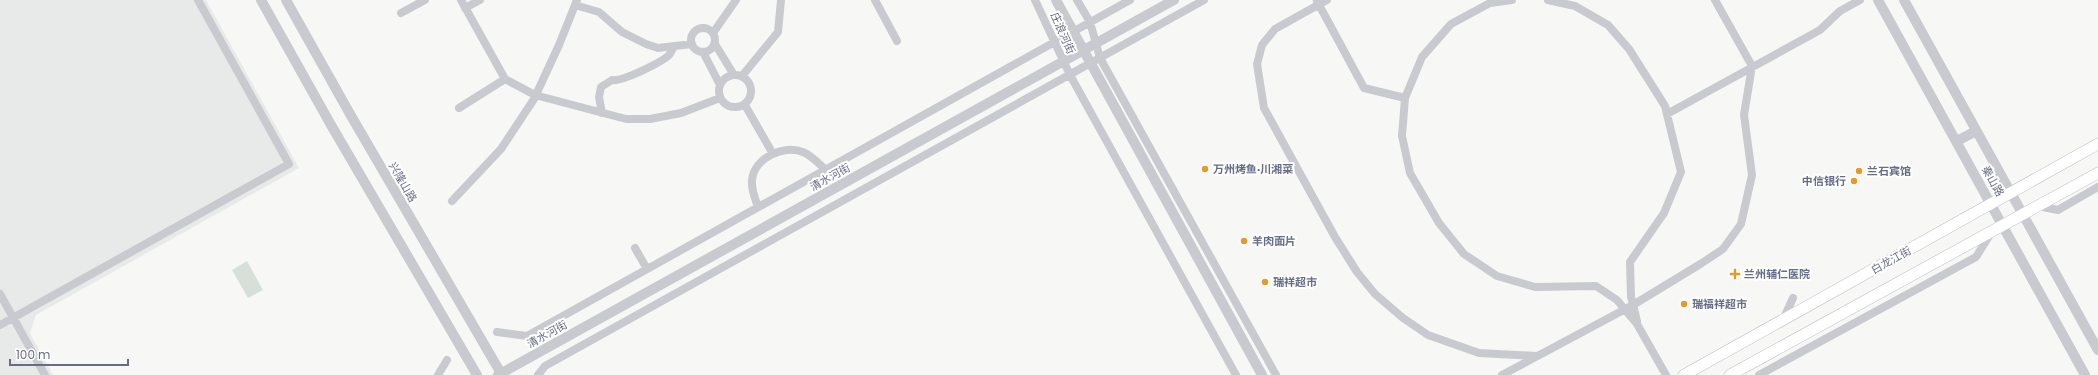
<svg xmlns="http://www.w3.org/2000/svg" width="2098" height="375" font-family="Poppins,'Noto Sans SC',sans-serif">
  <style>
    .built { fill: #e8e9e9 }
    .green { fill: #d7e0d8 }
    .lines { fill: none; stroke-linecap: round; stroke-linejoin: round }
    .secondary-casing { stroke: #bdbec5; stroke-width: 12 }
    .minor { stroke: #c9cacf; stroke-width: 8 }
    .tertiary { stroke: #c9cacf; stroke-width: 10 }
    .secondary { stroke: #fff; stroke-width: 11 }
    .poi-dot { fill: #e39c2c; stroke: #fff; stroke-width: 1.5 }
    .labels { text-anchor: middle; stroke-width: 4; stroke-linejoin: round; paint-order: stroke }
    .street-label { font-size: 11px; fill: #686d87; stroke: #fff }
    .poi-label { font-size: 11px; font-weight: bold; fill: #686d87; stroke: #fff; text-anchor: start }
  </style>
  <rect width="100%" height="100%" fill="#f7f8f6"/>
  <!-- built -->
  <path class="built" d="M0,0H206L299,168L36,315L30,333L53,375H0Z"/>
  <!-- green -->
  <path class="green" d="M247,261L263,290L248,298L232,270Z"/>
  <g class="lines">
    <!-- secondary casing -->
    <g class="secondary-casing">
      <path id="secondary" d="M1684,375L2098,144
        M1730,375L2098,173"/>
    </g>
    <!-- minor -->
    <path class="minor" d="M461,0L505,79L535,95L626,119H650L681,113L720,98
      M875,0L897,41
      M1035,0L1070,75L1236,375
      M1077,0L1090,22L1100,58L1276,375
      M1327,0L1275,29L1262,45L1257,64L1264,108L1335,237L1357,272L1375,294L1403,318L1428,335L1479,353L1537,356
      M1512,0L1490,3L1451,24L1422,57L1405,98L1402,136L1410,173L1439,223L1464,254L1497,276L1535,287L1596,286L1617,300L1637,324L1666,375
      M1548,0L1575,6L1608,25L1629,49L1665,106L1681,172L1664,213L1630,262L1631,297L1637,321
      M1317,1L1364,88L1405,98
      M575,5L599,12L622,32L646,44L658,48L692,44
      M465,8L480,0
      M401,13L425,0
      M691 40a12 12 0 1 1 24 0a12 12 0 1 1-24 0Z
      M713,33L736,0
      M715,44L734,75
      M703,52L720,85
      M719 91a16 16 0 1 1 32 0a16 16 0 1 1-32 0Z
      M742,76L778,32L781,0
      M745,105L773,154
      M459,108L505,79
      M602,113L599,97L601,87L612,80C622,82 662,62 669,55C671,53 672,49 674,47
      M1667,114L1820,30L1840,11L1860,0
      M452,201L501,149L534,99L559,45L577,0
      M2038,206L2058,210L2098,187
      M758,207C755,198 751,190 752,180C754,158 784,144 803,152C811,155 819,164 826,170
      M635,248L647,269
      M0,294L45,375
      M1783,320L1793,298
      M0,325L289,164L198,0
      M497,332L527,336L1130,0
      M438,375L447,360
      M538,375L545,366L1204,0
      M1502,375L1633,305L1702,263L1723,249L1741,224L1752,175L1744,115L1752,66L1715,0
      M1759,375L1976,257L1991,233"/>
    <!-- tertiary -->
    <path class="tertiary" d="M261,0L331,125L477,375
      M286,0L350,114L502,375
      M1056,0L1262,375
      M1878,0L2085,375
      M1904,0L2098,350
      M1957,141L1976,131
      M498,375L1174,0"/>
    <!-- secondary -->
    <use href="#secondary" class="secondary"/>
  </g>
  <!-- markers -->
  <g class="poi-dot">
    <circle cx="1205" cy="169" r="4"/>
    <circle cx="1859" cy="171" r="4"/>
    <circle cx="1854" cy="181" r="4"/>
    <circle cx="1244" cy="241" r="4"/>
    <path d="M1733 268h4v4h4v4h-4v4h-4v-4h-4v-4h4z"/>
    <circle cx="1265" cy="282" r="4"/>
    <circle cx="1684" cy="304" r="4"/>
  </g>
  <g class="labels">
    <!-- street labels -->
    <g class="street-label">
      <text transform="translate(1063 33) rotate(66)" y="4">庄浪河街</text>
      <text transform="translate(830 177) rotate(-29)" y="4">清水河街</text>
      <text transform="translate(1993 181) rotate(61)" y="4">秦山路</text>
      <text transform="translate(403 182) rotate(60)" y="4">兴隆山路</text>
      <text transform="translate(1891 260) rotate(-29)" y="4">白龙江街</text>
      <text transform="translate(547 334) rotate(-29)" y="4">清水河街</text>
    </g>
    <!-- poi labels -->
    <g class="poi-label">
      <text x="1213" y="173">万州烤鱼·川湘菜</text>
      <text x="1867" y="175">兰石宾馆</text>
      <text x="1846" y="185" text-anchor="end">中信银行</text>
      <text x="1252" y="245">羊肉面片</text>
      <text x="1744" y="278">兰州辅仁医院</text>
      <text x="1273" y="286">瑞祥超市</text>
      <text x="1692" y="308">瑞福祥超市</text>
    </g>
  </g>
  <!-- scale -->
  <path d="M10 359v6h118v-6" fill="none" stroke="#686d87" stroke-width="2"/>
  <text x="16" y="359" font-size="12" fill="#686d87" stroke="#ffffff" stroke-width="3" paint-order="stroke">100 m</text>
</svg>
